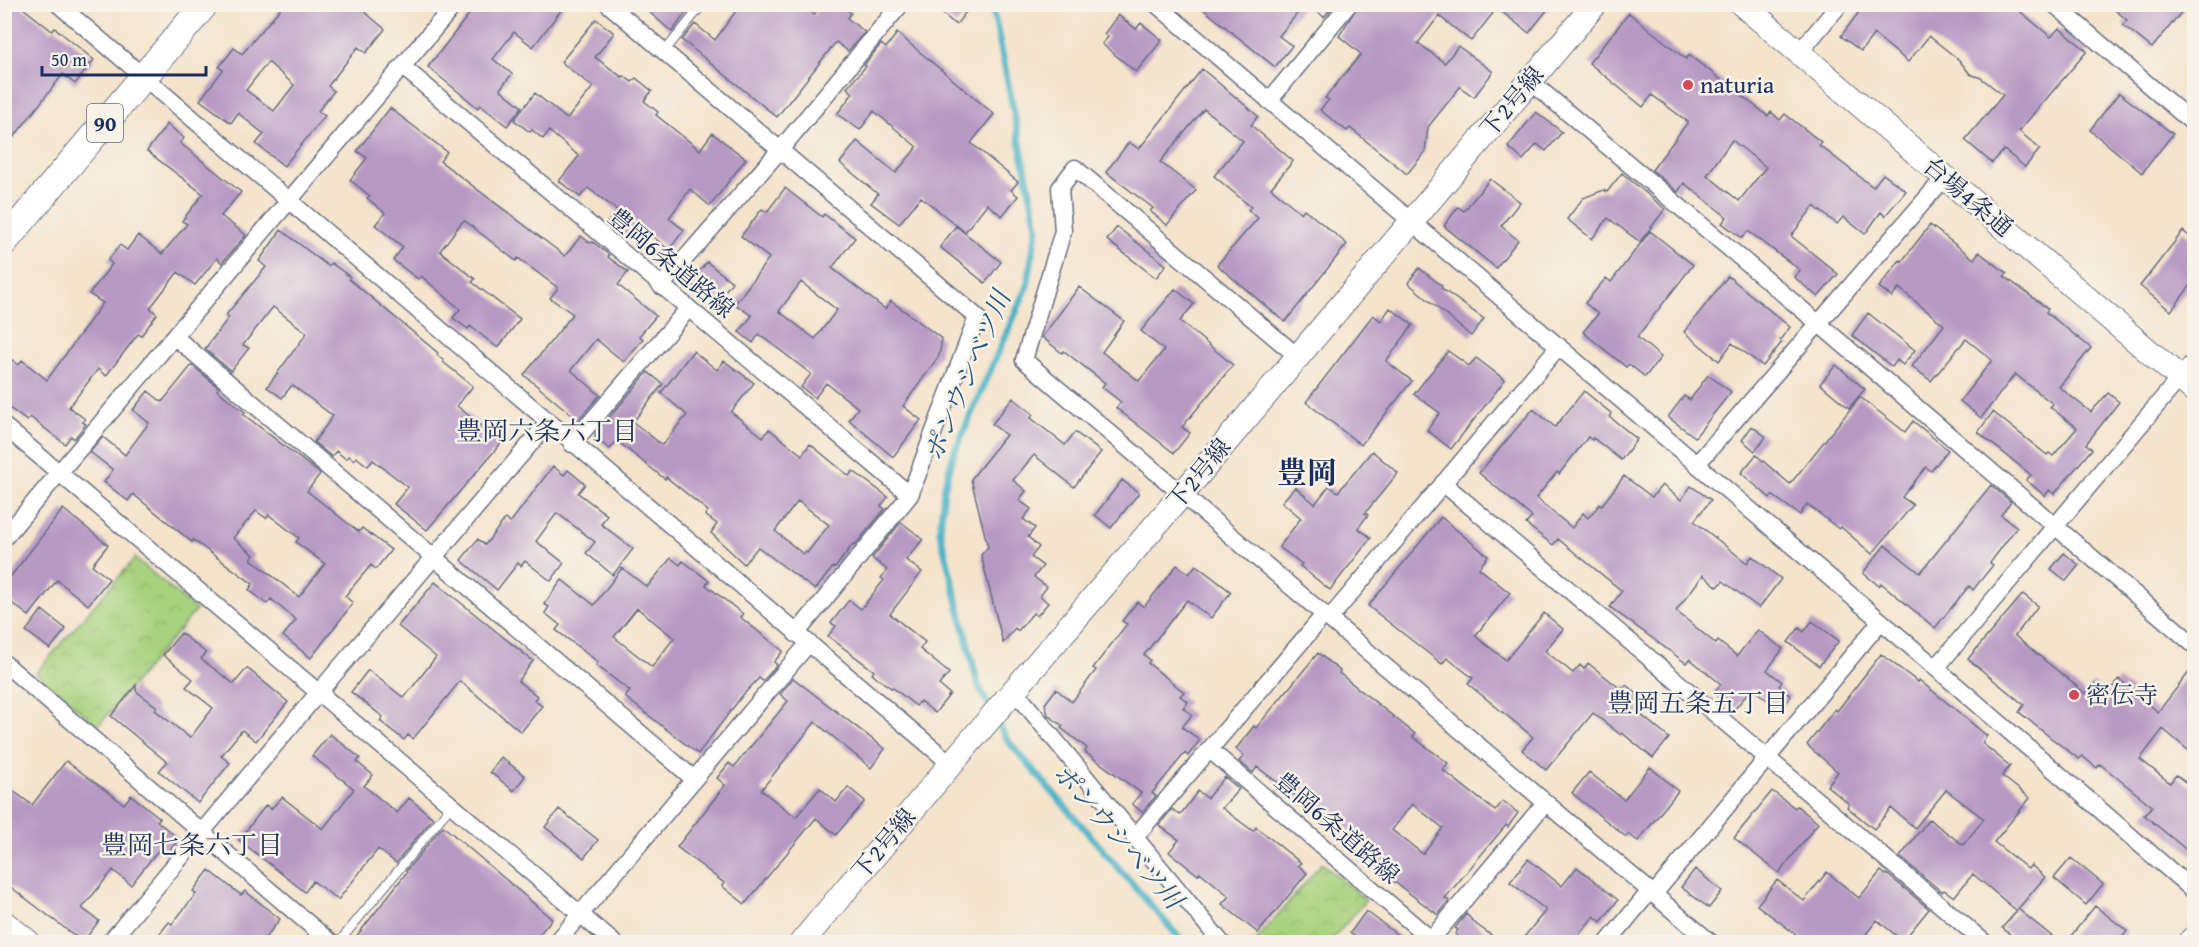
<svg xmlns="http://www.w3.org/2000/svg" width="2199" height="947" font-family="'Gentium Book Plus','Noto Serif JP',serif">
  <style>
    .park { fill: url(#park-crowns); stroke: #62806e; stroke-width: 1.5 }
    .lines { fill: none; stroke-linecap: round; stroke-linejoin: round }
    .stream { stroke: #48b3c6; stroke-width: 7 }
    .building { fill: #b79ac4; fill-rule: evenodd }
    .lane-casing { stroke: #676e84; stroke-width: 10 }
    .street-casing { stroke: #676e84; stroke-width: 19 }
    .secondary-casing { stroke: #676e84; stroke-width: 26 }
    .primary-casing { stroke: #676e84; stroke-width: 29 }
    .lane { stroke: #fff; stroke-width: 8 }
    .street { stroke: #fff; stroke-width: 16 }
    .secondary { stroke: #fff; stroke-width: 24 }
    .primary { stroke: #fff; stroke-width: 27 }
    .poi-dot { fill: #d1495b; stroke: #f7f3e8; stroke-width: 2 }
    .labels { text-anchor: middle; stroke-width: 5; stroke-linejoin: round; paint-order: stroke }
    .shield { fill: #f7f3e8; stroke: #5d6a87; stroke-width: 1.5 }
    .shield-label { font-size: 22px; font-weight: bold; fill: #1b2f5e }
    .poi-label { font-size: 24px; fill: #1b2f5e; stroke: #f7f3e8; text-anchor: start }
    .street-label { font-size: 24px; fill: #1b2f5e; stroke: #f7f3e8 }
    .water-label { font-size: 26px; font-style: italic; fill: #28577d; stroke: #f7f3e8 }
    .neighbourhood-label { font-size: 26px; fill: #1b2f5e; stroke: #f7f3e8 }
    .district-label { font-size: 30px; font-weight: bold; fill: #1b2f5e; stroke: #f7f3e8 }
  </style>
  <defs>
    <pattern id="park-crowns" width="20" height="18" patternUnits="userSpaceOnUse" patternTransform="scale(1.5)"><rect width="20" height="18" fill="#a8d27e"/><path d="M2 6a3 3 0 1 1 6 0M12 15a3 3 0 1 1 6 0" fill="none" stroke="#90b56f"/></pattern>
  </defs>
  <rect width="100%" height="100%" fill="#f7f3e8"/>
  <filter id="ink" filterUnits="userSpaceOnUse"><feTurbulence type="fractalNoise" baseFrequency=".0167" numOctaves="2"/><feDisplacementMap in="SourceGraphic" scale="12" xChannelSelector="R" yChannelSelector="G"/><feConvolveMatrix kernelMatrix="1 2 1 2 8 2 1 2 1" color-interpolation-filters="sRGB"/></filter>
  <filter id="wash" filterUnits="userSpaceOnUse"><feTurbulence type="fractalNoise" baseFrequency=".008" numOctaves="4" result="noise"/><feDisplacementMap in="SourceGraphic" scale="24" xChannelSelector="R" yChannelSelector="G"/><feGaussianBlur stdDeviation="1.35" result="paint"/><feColorMatrix in="noise" values="0 0 0 0 0 0 0 0 0 0 0 0 0 0 0 0 0 1.4 0 .05"/><feComposite in="paint" operator="in"/></filter>
  <g filter="url(#wash)">
    <rect width="100%" height="100%" fill="#f4e3cb"/>
    <!-- park -->
    <path class="park" d="M135,558L196,610L98,726L36,673Z
      M1322,863L1366,900L1330,942H1255Z"/>
    <g class="lines">
      <!-- stream -->
      <path class="stream" d="M991,710L978,685L940,532L944,488L954,453L1027,287L1037,227L992,4
        M996,719L1008,741L1183,942"/>
    </g>
    <g id="blocks">
      <!-- building -->
      <path class="building" d="M4,4H18L52,31L55,28L94,60L75,84L63,74L14,137L4,129Z
        M284,4H355L385,29L366,53L358,47L328,86L334,91L318,111L325,116L284,166L256,144L264,134L238,113L231,123L200,100L223,70L219,67L234,48L242,54ZM268,62L294,85L274,111L246,90Z
        M477,4H566L533,47L514,32L493,59L512,74L500,89L522,107L507,126L480,105L478,108L428,67Z
        M640,4H692L672,32Z
        M741,4H800L814,15L821,4H839L851,13L847,18L865,32L848,51L836,42L777,117L682,40L695,24L715,40Z
        M931,4H972L956,25Z
        M1197,4H1305L1279,36L1292,46L1275,67Z
        M1308,4H1335L1324,17Z
        M1359,4H1552L1529,33L1497,8L1471,41L1439,16L1418,43L1445,63L1458,46L1493,72L1474,97L1460,87L1428,127L1425,152L1407,174L1350,128L1347,131L1320,110L1329,100L1325,98L1361,54L1339,36Z
        M1865,4H2011L2051,37L2059,28L2087,51L2019,131L2040,149L2025,167L2004,150L1992,163L1965,140L2003,95L1981,78L1970,74L1959,60L1929,36L1908,62L1874,34L1861,51L1841,36Z
        M2108,4H2188L2152,48L2123,25L2127,20Z
        M1629,13L1686,59L1689,55L1768,116L1771,112L1780,120L1785,114L1821,142L1819,145L1873,187L1883,174L1906,191L1885,216L1881,212L1865,234L1843,217L1837,224L1814,206L1791,236L1838,274L1818,297L1794,277L1800,270L1748,231L1742,238L1722,223L1727,217L1684,183L1678,192L1652,170L1688,122L1652,95L1643,107L1589,63ZM1732,140L1766,167L1739,201L1707,175Z
        M1118,15L1136,29L1141,23L1162,40L1136,72L1102,44L1108,37L1104,34Z
        M596,19L614,33L595,57L622,77L624,76L632,82L636,78L652,91L644,101L658,112L656,115L700,150L712,133L746,159L710,206L690,189L669,218L684,230L669,250L635,222L622,238L607,225L618,211L588,188L580,197L559,181L579,156L549,131L543,139L532,130L530,132L514,120L535,93L567,119L593,87L561,62Z
        M897,33L994,114L971,143L1018,182L1011,190L1018,196L1002,216L987,204L965,232L921,197L899,224L871,203L878,194L840,163L857,141L896,173L917,147L874,111L860,130L837,114L853,93L847,88L866,66L864,65L881,44L886,48Z
        M1202,69L1258,116L1251,125L1293,161L1271,188L1301,213L1304,209L1347,244L1285,322L1217,265L1258,218L1248,210L1251,207L1214,176L1243,141L1204,109L1160,162L1196,190L1167,225L1150,211L1153,208L1106,172L1129,142L1139,149Z
        M2119,93L2173,134L2142,173L2090,130Z
        M390,108L447,152L440,161L565,256L581,236L590,243L593,242L609,255L608,257L628,272L618,285L656,316L639,336L643,339L624,362L596,339L571,370L600,395L578,420L524,375L573,314L550,298L558,288L518,258L516,261L465,221L462,222L440,251L475,279L472,282L520,319L498,348L470,326L468,329L453,318L460,309L421,276L418,279L393,260L403,247L375,225L385,213L367,198L370,196L350,180L367,158L357,151Z
        M1536,112L1562,132L1546,151L1537,144L1523,160L1508,147Z
        M167,124L184,138L180,143L241,192L221,216L246,235L222,263L217,258L195,285L178,272L150,308L157,314L141,336L138,334L106,376L98,369L69,407L85,419L82,422L86,424L74,439L71,436L65,444L30,417L27,421L4,404V354L19,365L22,360L47,380L103,303L89,294L112,264L108,260L120,245L127,250L138,235L162,254L187,224L182,221L203,194L147,151Z
        M1622,173L1665,209L1640,242L1608,218L1592,239L1567,219L1583,198L1604,190L1607,192Z
        M1490,179L1520,202L1501,226L1518,240L1496,268L1444,226L1458,207L1464,211Z
        M785,188L822,217L824,214L855,238L832,268L885,309L891,301L942,339L939,356L903,406L921,420L893,457L849,420L858,408L826,383L815,398L801,387L811,374L759,334L753,343L739,332L752,316L735,304L769,258L741,236L762,209L767,212ZM801,282L837,310L815,339L779,311Z
        M1930,225L1974,259L1979,252L1993,263L2007,273L2004,276L2048,309L2046,312L2091,348L2059,387L2091,412L2108,393L2119,402L2086,444L2092,449L2054,494L2049,490L2045,496L2026,480L2031,475L1978,432L1993,412L2047,455L2049,453L2053,456L2077,428L2050,407L2053,404L2015,374L1981,418L1960,401L1992,360L1966,339L1931,381L1912,366L1944,325L1899,288L1892,297L1879,287L1900,260L1902,261Z
        M956,226L1001,262L985,283L940,247Z
        M1117,227L1166,265L1156,278L1107,240Z
        M281,230L328,266L331,263L350,277L349,279L438,353L437,355L444,361L443,362L473,386L457,406L502,442L427,530L394,504L408,487L373,460L368,466L356,457L354,460L349,456L346,459L336,451L332,457L314,442L333,416L292,385L282,398L267,387L307,333L273,307L243,345L249,348L231,371L205,349L229,317L226,315L266,267L259,261Z
        M1650,231L1693,265L1637,337L1661,357L1645,377L1629,364L1626,367L1583,332L1598,314L1585,303L1606,278L1611,282Z
        M2183,231L2194,240V281L2171,311L2140,286Z
        M707,262L732,282L716,303L690,283Z
        M1419,268L1442,286L1441,288L1484,319L1471,336L1408,283Z
        M1728,276L1790,327L1780,340L1782,342L1763,366L1732,343L1719,361L1684,332Z
        M1079,287L1124,321L1102,352L1139,381L1164,350L1141,331L1175,289L1194,304L1180,321L1233,365L1182,427L1190,433L1174,453L1116,408L1121,402L1102,387L1105,383L1064,351L1062,353L1042,337Z
        M1390,308L1413,325L1386,361L1412,381L1361,445L1306,402L1373,315L1381,321Z
        M1868,313L1915,350L1903,365L1897,360L1892,367L1852,335Z
        M693,351L717,370L724,361L754,383L731,412L763,437L769,429L802,455L810,444L849,476L853,471L888,497L881,506L885,509L855,545L853,544L835,568L833,567L815,590L758,547L744,564L711,533L717,524L705,515L708,511L666,477L665,479L656,472L617,441L610,449L595,438L597,436L595,434L648,372L663,384L633,422L662,445L687,415L661,393ZM798,501L829,525L807,553L805,552L803,554L775,531Z
        M1448,351L1469,366L1476,358L1505,380L1451,449L1427,430L1440,413L1414,394Z
        M192,365L219,388L217,390L245,412L243,414L320,474L307,491L359,532L362,528L391,550L376,569L371,565L345,596L353,603L311,658L283,636L296,620L271,599L267,604L249,590L253,584L193,540L192,542L133,494L128,501L104,482L113,470L90,452L103,437L125,455L149,423L133,410L148,391L162,402ZM256,511L266,518L269,515L299,538L296,542L325,564L299,597L251,559L254,555L233,538Z
        M1836,365L1865,389L1849,408L1820,384Z
        M1708,375L1731,392L1695,437L1668,417L1684,396L1690,400Z
        M1584,391L1612,414L1610,417L1637,439L1621,460L1593,438L1592,440L1588,437L1559,474L1557,472L1536,498L1572,528L1583,513L1588,518L1600,504L1602,505L1624,476L1652,497L1662,485L1681,500L1691,486L1711,500L1694,521L1747,563L1752,556L1781,579L1759,608L1723,581L1718,587L1703,575L1676,611L1716,644L1718,641L1737,656L1758,630L1783,649L1767,670L1782,682L1779,686L1791,696L1780,710L1752,688L1734,710L1713,693L1721,684L1690,659L1686,663L1610,607L1622,591L1558,539L1553,545L1526,524L1532,517L1479,473L1533,409L1555,427Z
        M1860,397L1905,432L1913,421L1948,450L1931,471L1926,467L1902,497L1913,505L1872,554L1841,527L1839,529L1807,504L1800,515L1772,495L1770,498L1741,473L1756,455L1790,484Z
        M1013,398L1033,414L1031,418L1065,445L1075,432L1101,452L1074,487L1034,455L1013,480L1026,491L1019,500L1031,509L1023,519L1035,528L1028,537L1039,547L1031,557L1043,566L1034,577L1047,587L1040,596L1048,603L1037,616L1033,613L1018,631L1015,628L1003,643L981,555L988,547L971,479L1006,435L992,424Z
        M1752,426L1766,437L1755,451L1742,440Z
        M1372,451L1398,473L1365,513L1368,515L1358,528L1371,538L1330,590L1300,566L1302,564L1279,547L1301,518L1282,502L1295,487L1315,504L1329,486L1338,492Z
        M553,466L564,475L568,470L585,484L578,493L607,515L601,524L633,549L613,575L586,553L595,542L557,513L536,541L564,563L551,581L525,561L521,566L518,563L497,590L461,560L478,539L485,545L505,519L510,523Z
        M1122,480L1139,493L1111,528L1095,515Z
        M1991,485L2011,502L2001,515L2017,527L1990,563L1993,565L1973,590L1969,586L1935,628L1881,583L1879,586L1863,573L1885,545L1920,573Z
        M63,509L108,545L92,565L109,579L88,605L57,580L29,616L4,597V585Z
        M1441,517L1488,556L1479,568L1510,593L1475,636L1506,660L1544,613L1563,629L1545,651L1573,673L1580,665L1584,669L1588,663L1622,690L1626,685L1647,702L1639,713L1669,738L1653,758L1622,733L1621,735L1593,713L1546,770L1522,750L1533,737L1468,684L1473,678L1447,658L1442,664L1368,606Z
        M901,522L923,539L906,560L922,572L890,614L925,642L920,649L949,673L939,685L950,694L935,713L920,701L916,706L892,687L891,688L872,674L874,671L828,636L836,626L831,623L849,600L861,609L884,580L881,578L887,570L872,558Z
        M2064,553L2079,565L2066,581L2051,569Z
        M671,558L680,565L683,561L709,581L706,585L743,614L740,617L783,651L774,662L777,665L763,681L759,678L742,696L698,754L625,697L630,691L596,665L598,662L556,630L560,625L545,613L549,607L544,604L562,580L594,605L622,568L647,587ZM637,608L674,638L652,667L614,637Z
        M1177,565L1189,574L1196,565L1231,592L1211,618L1187,600L1144,655L1150,660L1148,663L1184,692L1180,696L1188,702L1183,708L1192,715L1182,727L1200,740L1188,756L1185,753L1152,793L1156,796L1142,812L1132,804L1141,793L1085,752L1087,748L1061,728L1063,726L1048,715L1045,704L1056,689L1072,702L1096,670L1093,668L1127,624L1122,621L1137,602L1144,607Z
        M435,582L533,661L518,681L537,696L534,700L542,706L521,732L460,681L413,739L408,735L404,740L380,721L383,717L351,692L368,670L404,698L436,657L398,626Z
        M2023,594L2038,606L2015,636L2086,694L2094,684L2107,694L2119,679L2158,712L2194,666V755L2163,729L2140,759L2170,783L2176,775L2194,789V856L2144,815L2152,806L2100,764L2097,768L2082,756L2079,759L2051,738L2019,712L2024,705L1968,659Z
        M42,610L66,629L50,649L26,631Z
        M1812,621L1839,641L1819,666L1788,642L1799,628L1804,632Z
        M181,633L206,653L201,659L234,684L247,668L288,702L256,741L242,730L221,756L230,763L198,803L159,771L167,762L111,716L136,685V691L157,707L155,710L190,738L213,708L186,687L193,679L163,655Z
        M1318,653L1340,671L1339,673L1415,734L1413,737L1448,763L1443,770L1495,811L1503,801L1518,813L1508,827L1506,825L1445,898L1449,901L1438,915L1367,861L1375,851L1339,823L1334,830L1311,812L1313,809L1257,767L1253,773L1239,761L1244,756L1236,749L1254,726L1256,728ZM1412,804L1443,828L1423,854L1392,830Z
        M1881,654L1918,682L1919,680L1956,710L1987,736L1982,743L2010,766L2002,776L2030,798L1994,842L2028,869L2031,865L2045,877L2018,909L2059,942H2020L2002,928L2017,911L1973,874L1954,897L1944,890L1942,892L1900,857L1929,819L1963,845L1984,819L1946,790L1915,828L1891,808L1874,829L1847,807L1849,804L1827,786L1838,772L1807,745L1835,709L1837,711Z
        M793,678L885,749L871,768L815,722L761,790L796,817L820,788L836,802L848,787L865,801L836,835L816,818L745,904L722,886L724,883L677,847L725,785L717,778L729,763L734,767L788,701L780,694Z
        M330,734L360,758L357,762L373,775L364,786L397,813L409,798L433,818L396,863L378,849L338,900L313,881L305,892L239,840L266,805L271,809L282,797L323,829L354,789L312,756Z
        M501,757L525,776L514,791L490,772Z
        M66,761L124,804L131,795L160,818L157,821L179,839L166,855L159,849L131,885L113,870L82,908L99,921L83,942L4,882V784L32,805Z
        M1650,767L1678,791L1638,841L1628,834L1626,837L1572,793L1589,772L1624,800Z
        M1225,777L1239,789L1222,808L1253,831L1256,827L1301,863L1298,865L1307,873L1258,933L1222,904L1229,896L1200,872L1198,875L1169,852L1179,840L1159,825L1172,809L1180,815L1198,791L1207,798Z
        M1772,791L1795,808L1797,806L1818,823L1779,873L1734,838Z
        M559,809L598,840L584,858L545,827Z
        M443,826L552,919L533,942H352L407,872L406,871Z
        M2071,858L2103,884L2086,905L2054,878Z
        M1528,859L1562,886L1577,867L1618,900L1601,922L1594,916L1573,942H1520L1546,910L1510,882Z
        M1695,869L1722,891L1709,908L1681,887Z
        M209,870L241,895L245,891L280,919L262,942H153L169,922L172,924L196,894L193,891Z
        M1881,871L1886,875L1887,874L1929,909L1903,941L1877,920L1860,942H1806L1757,905L1777,880L1804,901L1827,872L1859,898Z
        M2095,906L2127,931L2119,942H2066Z
        M1366,911L1407,942H1363L1350,933Z
        M1466,914L1477,925L1501,942H1466L1455,934L1458,930L1455,928Z"/>
    </g>
  </g>
  <g filter="url(#ink)">
    <use href="#blocks" fill-opacity="0" stroke="#676e84" stroke-width="1.5"/>
    <g class="lines">
      <!-- lane casing -->
      <g class="lane-casing">
        <path id="lane" d="M664,52L703,4
          M339,942L452,805"/>
      </g>
      <!-- street casing -->
      <g class="street-casing">
        <path id="street" d="M58,4L951,764
          M608,4L977,317L910,495L796,634
          M1156,4L1936,668L2194,891
          M2054,4L2194,124
          M1798,54L1840,4
          M403,67L910,495
          M1530,81L1818,323L2194,645
          M1269,101L1349,4
          M661,286L780,150L901,4
          M175,337L694,779
          M1297,356L1075,168L1060,188L1063,231L1024,360L1710,942
          M4,426L613,942
          M572,444L688,309
          M1697,464L1945,177
          M1443,483L1984,942
          M4,538L455,4
          M1330,618L1559,346
          M4,663L330,942
          M1936,668L2194,361
          M1014,690L1221,942
          M1210,750L1434,942
          M1134,838L1325,614
          M1654,894L1881,621
          M110,942L319,692L548,423
          M557,942L808,644
          M1429,942L1545,803
          M1608,942L1650,891"/>
      </g>
      <!-- secondary casing -->
      <g class="secondary-casing">
        <path id="secondary" d="M1742,4L2194,390
          M4,923L28,942
          M802,942L951,764L1183,493L1595,4
          M2190,942L2194,938"/>
      </g>
      <!-- primary casing -->
      <g class="primary-casing">
        <path id="primary" d="M4,242L205,4"/>
      </g>
      <!-- lane -->
      <use href="#lane" class="lane"/>
      <!-- street -->
      <use href="#street" class="street"/>
      <!-- secondary -->
      <use href="#secondary" class="secondary"/>
      <!-- primary -->
      <use href="#primary" class="primary"/>
    </g>
  </g>
  <!-- markers -->
  <g class="poi-dot">
    <circle cx="1688" cy="85" r="6"/>
    <circle cx="2074" cy="695" r="6"/>
  </g>
  <g class="labels">
    <!-- shield labels -->
    <rect class="shield" x="87" y="104" width="36" height="38" rx="4.5"/>
    <g class="shield-label">
      <text x="105" y="131">90</text>
    </g>
    <!-- poi labels -->
    <g class="poi-label">
      <text x="1700" y="93">naturia</text>
      <text x="2086" y="703">密伝寺</text>
    </g>
    <!-- street labels -->
    <g class="street-label">
      <text transform="translate(1512 102) rotate(-50)" y="8">下2号線</text>
      <text transform="translate(1968 197) rotate(40)" y="8">台場4条通</text>
      <text transform="translate(671 263) rotate(40)" y="8">豊岡6条道路線</text>
      <text transform="translate(1199 474) rotate(-50)" y="8">下2号線</text>
      <text transform="translate(1337 828) rotate(41)" y="8">豊岡6条道路線</text>
      <text transform="translate(884 844) rotate(-50)" y="8">下2号線</text>
    </g>
    <!-- water labels -->
    <g class="water-label">
      <text transform="translate(967 376) rotate(-67)" y="9">ポンウシベツ川</text>
      <text transform="translate(1118 836) rotate(49)" y="9">ポンウシベツ川</text>
    </g>
    <!-- neighbourhood labels -->
    <g class="neighbourhood-label">
      <text x="547" y="440">豊岡六条六丁目</text>
      <text x="1698" y="712">豊岡五条五丁目</text>
      <text x="192" y="854">豊岡七条六丁目</text>
    </g>
    <!-- district labels -->
    <g class="district-label">
      <text x="1307" y="483">豊岡</text>
    </g>
  </g>
  <!-- margin -->
  <rect width="2199" height="947" fill="none" stroke="#f7f3e8" stroke-width="24"/>
  <!-- scale -->
  <path d="M42 66v9h164v-9" fill="none" stroke="#1b2f5e" stroke-width="3"/>
  <text x="51" y="66" font-size="18" fill="#1b2f5e" stroke="#f7f3e8" stroke-width="4.5" paint-order="stroke">50 m</text>
</svg>
